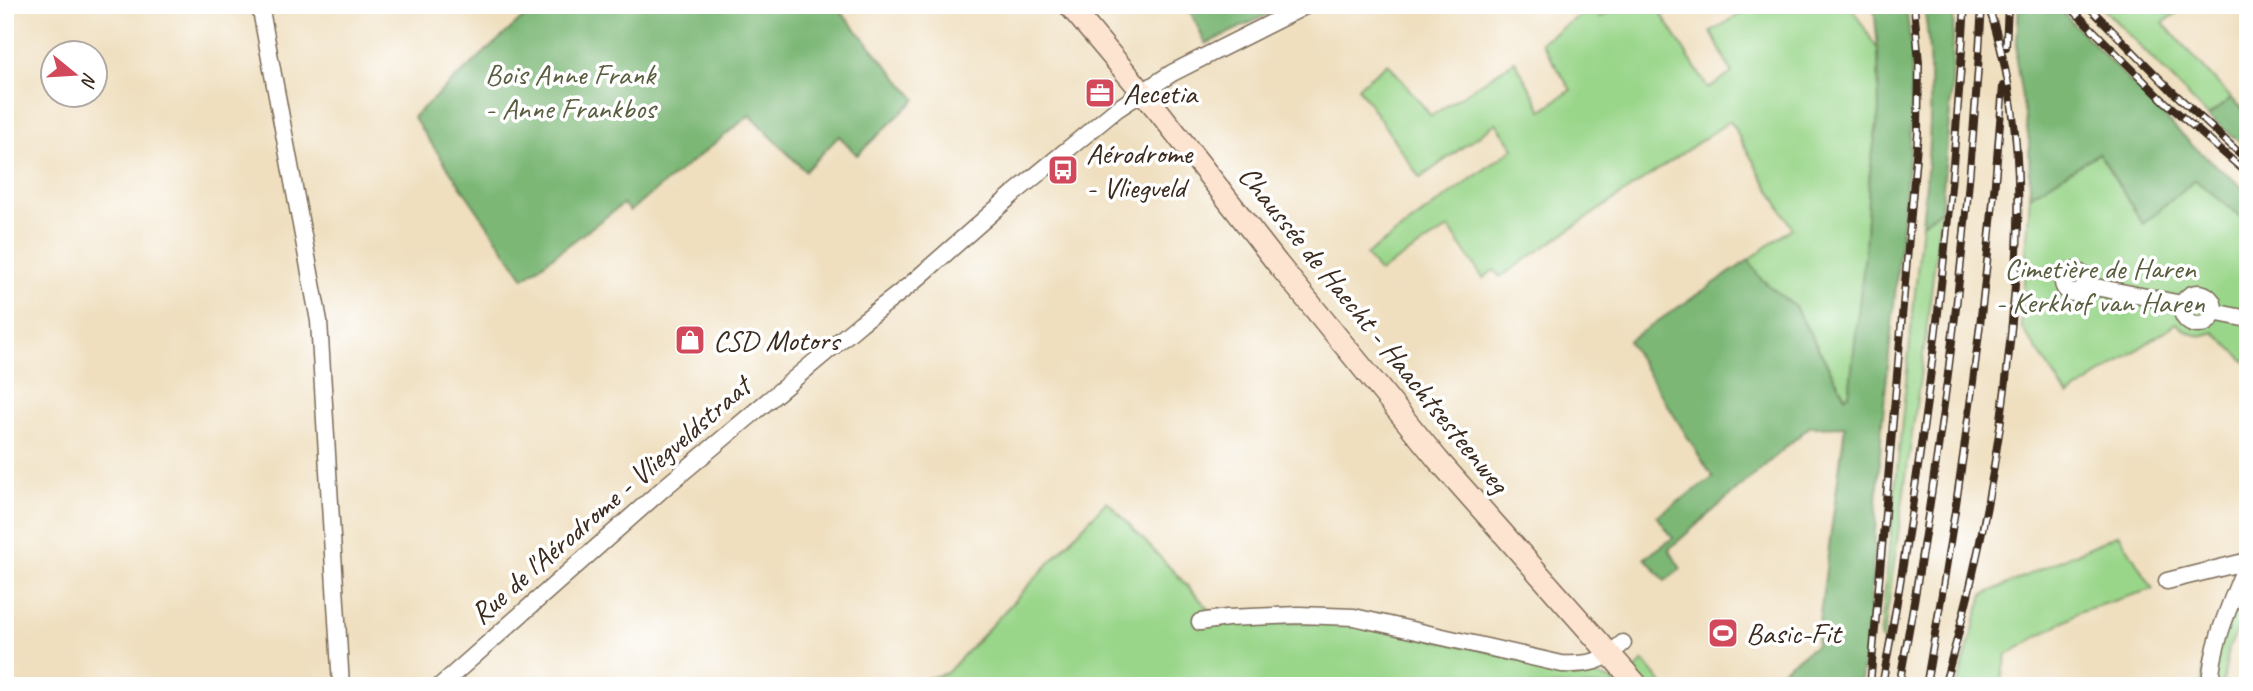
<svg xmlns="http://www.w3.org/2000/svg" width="2253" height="691" font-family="Caveat,sans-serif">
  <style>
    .green { fill: #9ad68a; stroke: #6a8054; stroke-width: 2 }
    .forest { fill: #7bb776; stroke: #5b704a; stroke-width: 2 }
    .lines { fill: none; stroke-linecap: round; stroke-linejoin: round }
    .street-casing { stroke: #7a6956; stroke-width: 19 }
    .secondary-casing { stroke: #7a6956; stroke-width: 24 }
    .street { stroke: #fff; stroke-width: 16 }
    .secondary { stroke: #fde4d1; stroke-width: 21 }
    .rail-casing { stroke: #3b2a1e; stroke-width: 8 }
    .rail { stroke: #fff; stroke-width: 5; stroke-dasharray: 16; stroke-linecap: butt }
    .labels { text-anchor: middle; stroke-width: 7; stroke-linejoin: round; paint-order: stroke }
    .park-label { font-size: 30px; fill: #585e3e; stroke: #fff }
    .poi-label { font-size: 30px; fill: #3b2a1e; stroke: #fff; text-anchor: start }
    .street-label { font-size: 30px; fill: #3b2a1e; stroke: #fff }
  </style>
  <rect width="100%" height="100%" fill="#fff"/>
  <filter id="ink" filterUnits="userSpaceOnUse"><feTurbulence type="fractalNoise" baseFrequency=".0143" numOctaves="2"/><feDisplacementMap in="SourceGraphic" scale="14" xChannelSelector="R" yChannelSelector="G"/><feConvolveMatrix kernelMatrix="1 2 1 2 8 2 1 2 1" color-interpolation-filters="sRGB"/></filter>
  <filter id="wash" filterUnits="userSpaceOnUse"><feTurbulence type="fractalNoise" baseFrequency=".00686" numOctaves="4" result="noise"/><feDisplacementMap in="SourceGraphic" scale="28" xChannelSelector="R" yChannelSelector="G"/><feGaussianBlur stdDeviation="1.57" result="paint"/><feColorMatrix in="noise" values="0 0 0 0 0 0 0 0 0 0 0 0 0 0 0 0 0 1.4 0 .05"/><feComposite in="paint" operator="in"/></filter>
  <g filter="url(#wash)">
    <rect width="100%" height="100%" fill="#efdfbf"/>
    <!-- green -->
    <path class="green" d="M1620,5H1656L1708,88L1732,73L1711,32L1755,5H1850L1878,50L1879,111L1869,179L1865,253L1849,395L1846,397L1795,307L1760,278L1749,260L1792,228L1730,121L1500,277L1494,270L1483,278L1449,228L1379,272L1366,255L1514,148L1496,123L1420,178L1358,87L1388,63L1431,116L1515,61L1542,110L1571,90L1541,42L1594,6L1600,18Z
      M2100,5H2188L2163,23L2231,98L2208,116Z
      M2099,153L2143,224L2195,180L2248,222V364L2214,332C2198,339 2189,335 2177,323L2068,396L2021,326L2030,196Z
      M1941,210L1925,342L1883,641L1880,639L1922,223Z
      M1107,501L1210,610L1226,624L1354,622L1588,673L1622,683L1644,661L1664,686H902L947,673Z
      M2119,534L2153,589L2081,611L2007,655L2000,686H1957L1983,595Z
      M2248,581V608L2229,648L2222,686H2202L2204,658L2218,619Z"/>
    <!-- forest -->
    <path class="forest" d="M537,5H835L916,99L857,155L839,136L805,171L750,115L630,211L623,204L524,278L413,117Z
      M1187,5H1287L1206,44Z
      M1874,5H1906L1912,57L1910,145L1882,424L1869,625L1860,686H1775L1782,670L1816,645L1845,426L1809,427L1669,549L1681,569L1665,581L1645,558L1673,538L1657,516L1713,478L1628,341L1749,260L1760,278L1795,307L1845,397L1849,395L1865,253L1869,179L1879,111L1878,50Z
      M1924,5H1954L1952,88L1941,210L1922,223C1930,150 1935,78 1924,5Z
      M2019,5H2055L2193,146L2248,192V222L2195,180L2143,224L2099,153L2030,196L2029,141L2016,60Z
      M2231,98L2248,113V149L2208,116Z"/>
  </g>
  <g filter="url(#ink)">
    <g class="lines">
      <!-- street casing -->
      <g class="street-casing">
        <path id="street" d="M260,5L319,321L341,686
          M2063 282a11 11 0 1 1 22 0a11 11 0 1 1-22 0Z
          M2085,285L2182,304
          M2182 309a16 16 0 1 1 32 0a16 16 0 1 1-32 0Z
          M2213,312L2248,319
          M2167,581L2248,561
          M1200,622L1227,618L1299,615L1354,617L1562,664C1591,665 1602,662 1623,643
          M440,686L665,487L861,323L911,284L1012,195L1117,109L1172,73L1307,5
          M2210,686C2212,641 2232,601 2248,560"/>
      </g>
      <!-- secondary casing -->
      <g class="secondary-casing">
        <path id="secondary" d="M1069,5L1160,113L1277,263L1438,460L1638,686"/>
      </g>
      <!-- street -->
      <use href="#street" class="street"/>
      <!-- secondary -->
      <use href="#secondary" class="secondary"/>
      <!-- rail casing -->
      <g class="rail-casing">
        <path id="rail" d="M2068,5L2163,100L2248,174
          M2087,5L2172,91L2248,161
          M2006,47L2008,5
          M1870,686L1918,133L1919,63L1914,5
          M1882,686C1924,460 1951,234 1965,5
          M1899,686C1941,461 1969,234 1982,5
          M1926,686C1962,487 1988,287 2003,86
          M1944,686C1977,573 1999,459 2010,342C2022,225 2026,118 1988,5"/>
      </g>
      <!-- rail -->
      <use href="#rail" class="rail"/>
    </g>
  </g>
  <!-- icons -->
  <defs>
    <g id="office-square" transform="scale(1.575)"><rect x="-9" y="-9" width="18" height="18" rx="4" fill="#d1495b" stroke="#fff"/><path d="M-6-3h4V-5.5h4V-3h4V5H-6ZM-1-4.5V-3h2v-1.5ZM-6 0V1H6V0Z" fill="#fff"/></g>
    <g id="bus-square" transform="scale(1.575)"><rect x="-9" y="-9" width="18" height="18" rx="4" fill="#d1495b" stroke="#fff"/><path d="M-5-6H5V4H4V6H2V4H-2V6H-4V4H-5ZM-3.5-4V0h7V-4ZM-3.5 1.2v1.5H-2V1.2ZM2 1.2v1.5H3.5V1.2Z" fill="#fff"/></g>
    <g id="shop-square" transform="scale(1.575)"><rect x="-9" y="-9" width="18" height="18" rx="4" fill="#d1495b" stroke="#fff"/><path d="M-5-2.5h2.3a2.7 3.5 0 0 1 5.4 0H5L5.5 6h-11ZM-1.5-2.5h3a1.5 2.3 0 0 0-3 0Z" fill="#fff"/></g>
    <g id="stadium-square" transform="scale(1.575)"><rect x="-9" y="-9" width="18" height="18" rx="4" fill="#d1495b" stroke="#fff"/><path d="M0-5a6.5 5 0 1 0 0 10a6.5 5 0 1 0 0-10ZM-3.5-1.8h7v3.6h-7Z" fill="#fff"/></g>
  </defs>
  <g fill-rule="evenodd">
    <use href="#office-square" x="1100" y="93"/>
    <use href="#bus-square" x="1063" y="170"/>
    <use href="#shop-square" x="690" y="340"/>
    <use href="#stadium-square" x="1723" y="633"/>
  </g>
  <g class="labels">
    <!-- park labels -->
    <g class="park-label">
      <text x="570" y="84">Bois Anne Frank<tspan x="570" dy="34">- Anne Frankbos</tspan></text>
      <text x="2100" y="278">Cimetière de Haren<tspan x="2100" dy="34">- Kerkhof van Haren</tspan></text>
    </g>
    <!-- poi labels -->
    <g class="poi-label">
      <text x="1123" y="103">Aecetia</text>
      <text x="1086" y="163">Aérodrome<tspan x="1086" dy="34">- Vliegveld</tspan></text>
      <text x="713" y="350">CSD Motors</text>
      <text x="1746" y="643">Basic-Fit</text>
    </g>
    <!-- street labels -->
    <g class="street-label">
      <text transform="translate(1374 329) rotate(51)" y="10">Chaussée de Haecht - Haachtsesteenweg</text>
      <text transform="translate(610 500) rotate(-41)" y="10">Rue de l'Aérodrome - Vliegveldstraat</text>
    </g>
  </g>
  <!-- margin -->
  <rect width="2253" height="691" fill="none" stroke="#fff" stroke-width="28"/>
  <!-- north arrow -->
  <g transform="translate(74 74) rotate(108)"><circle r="33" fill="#ffffff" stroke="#b1aaa5" stroke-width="2"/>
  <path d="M0-5L12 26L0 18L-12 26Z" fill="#d1495b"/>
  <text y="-10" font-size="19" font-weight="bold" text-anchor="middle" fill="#3b2a1e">N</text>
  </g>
</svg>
